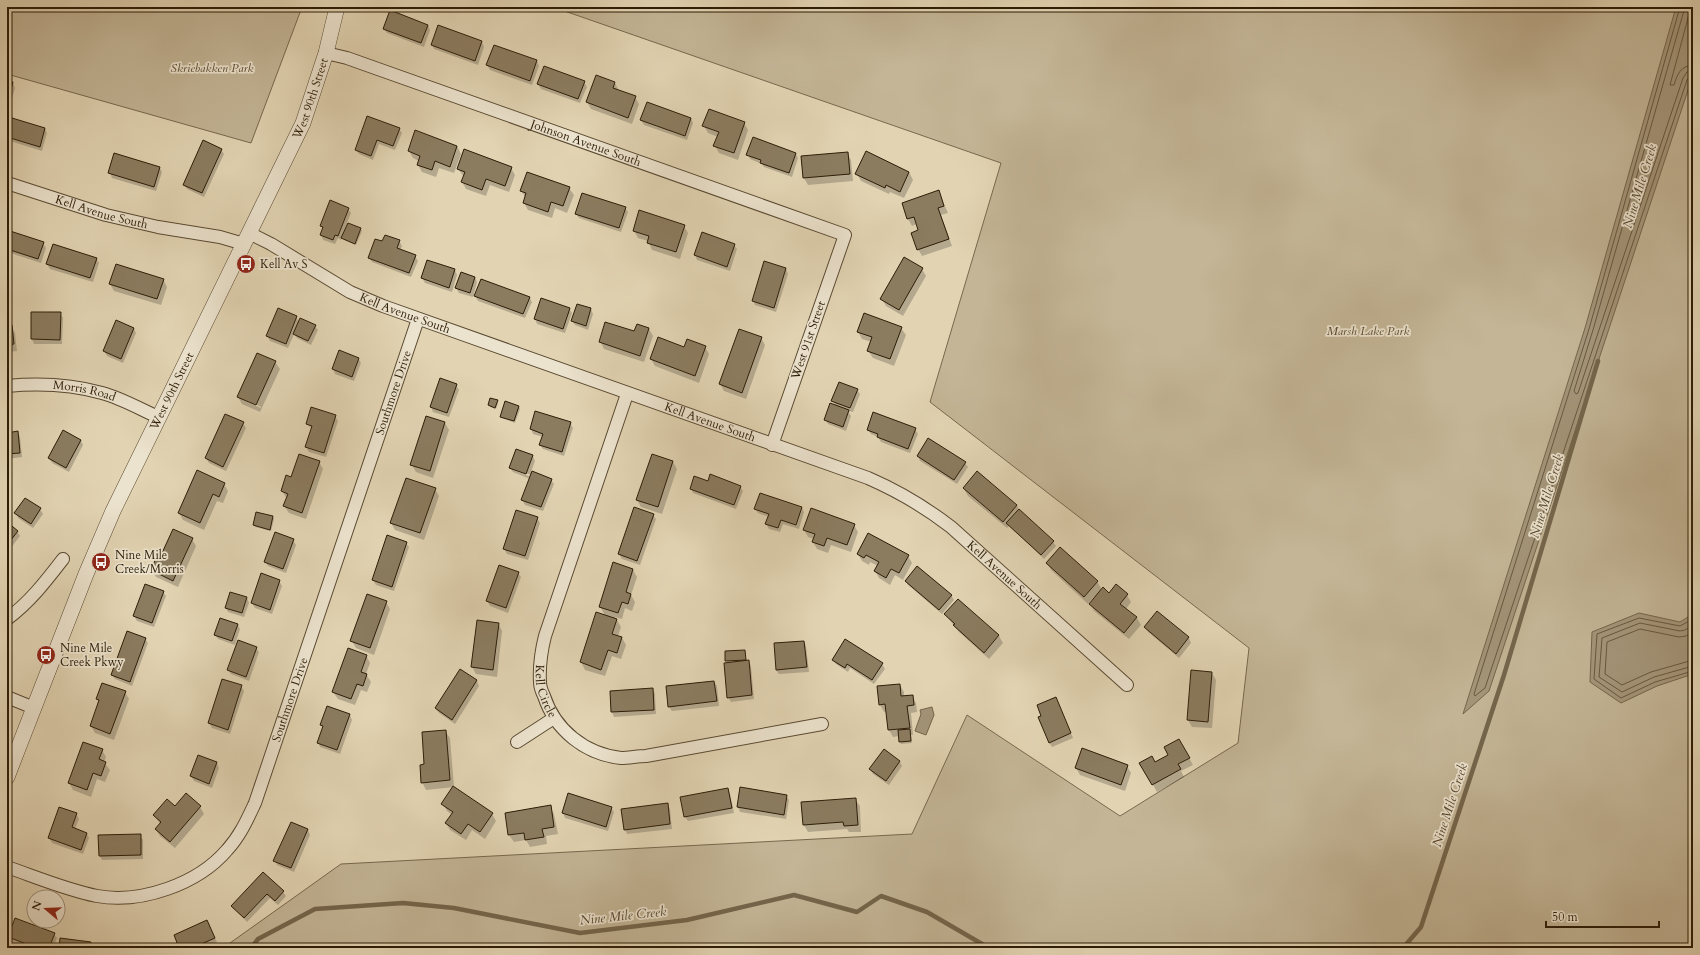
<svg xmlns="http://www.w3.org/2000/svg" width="1700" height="955" font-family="Cardo,serif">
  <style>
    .green { fill: #c3b596; stroke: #78684e }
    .water { fill: #a49579; stroke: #74654b }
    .shadow { fill: #0003; fill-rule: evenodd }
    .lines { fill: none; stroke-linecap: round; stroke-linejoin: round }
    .shore { stroke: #685840; stroke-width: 1 }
    .stream { stroke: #74654b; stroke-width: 4.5 }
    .building { fill: #8b7c60; stroke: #2c1c07 }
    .minor-casing { stroke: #5a4a32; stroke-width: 14 }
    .tertiary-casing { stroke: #5a4a32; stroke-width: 16 }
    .minor { stroke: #ece3ce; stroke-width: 12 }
    .tertiary { stroke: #ece3ce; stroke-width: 15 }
    .labels { text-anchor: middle; stroke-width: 3.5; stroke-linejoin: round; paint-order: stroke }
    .park-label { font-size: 12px; font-style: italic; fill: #594a32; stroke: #ece3ce }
    .street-label { font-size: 12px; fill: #2c1c07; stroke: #ece3ce }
    .poi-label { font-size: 12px; fill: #2c1c07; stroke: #ece3ce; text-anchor: start }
    .water-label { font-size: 13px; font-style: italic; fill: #56462f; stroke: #ece3ce }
  </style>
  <rect width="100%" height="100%" fill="#e2d4b3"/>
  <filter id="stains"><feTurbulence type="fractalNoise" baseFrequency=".005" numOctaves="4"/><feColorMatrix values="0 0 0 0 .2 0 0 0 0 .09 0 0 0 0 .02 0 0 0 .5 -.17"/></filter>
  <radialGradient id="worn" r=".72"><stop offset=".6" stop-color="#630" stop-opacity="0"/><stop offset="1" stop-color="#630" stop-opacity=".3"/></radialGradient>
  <!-- green -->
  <path class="green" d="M7,7H302L251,143L7,74Z
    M553,7H1693V948H223L341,864L912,834L967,715L1120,816L1238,743L1249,648L930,402L1001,163Z"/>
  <!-- water -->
  <path class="water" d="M1676,7H1693V75L1489,691L1463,714L1585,328Z
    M1639,613L1680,622L1693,614V674L1657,686L1621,703L1590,682L1592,632Z
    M932,707L934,715L926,735L915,731L921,714L920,710Z"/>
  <!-- shadow -->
  <path class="shadow" d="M428,25L430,30L424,47L387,33L384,29Z
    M482,42L484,47L478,65L434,49L432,45Z
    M494,46L537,61L539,66L532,85L490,70L487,65Z
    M7,81L13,83L15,88L9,109H7Z
    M584,82L587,87L580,103L541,89L538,84Z
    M615,83L619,91L635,97L639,104L632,124L591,109L587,102Z
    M691,118L693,123L687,140L644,125L641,120Z
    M12,119L45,129L47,133L42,151L10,141L7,136Z
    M744,123L748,130L738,160L719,153L715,146L718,137L708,133L704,126Z
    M399,129L402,133L395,150L379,144L373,160L359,154L356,150Z
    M457,146L461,154L454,173L439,168L436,177L422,172L418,165L419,161L413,158L409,151Z
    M221,150L224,154L204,197L187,189L184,185Z
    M847,153L851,160L853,181L808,185L804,178Z
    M796,154L798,158L792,177L764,167L762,164L750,159L748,155Z
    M159,167L162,172L156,191L112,178L110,173Z
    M511,168L515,175L509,192L490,185L486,196L466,189L462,182L464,177L458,169Z
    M909,172L913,180L904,198L890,192L889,194L861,181L857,174Z
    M569,188L574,195L567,213L555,208L552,218L528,210L524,203L526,198L521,191Z
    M939,192L948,213L941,215L952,246L922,256L918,249L920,231L917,224L912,226L908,219Z
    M625,208L628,212L621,232L579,218L576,214Z
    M348,209L351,213L347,223L360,229L362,231L356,245L344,240L342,237L341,240L338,238L335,244L323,240L321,235L323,230L321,226Z
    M684,226L688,233L680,259L652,250L648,241L638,238L634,231Z
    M7,231L43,243L46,248L41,263L7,252Z
    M399,241L402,246L400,250L415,256L418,261L411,277L372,262L369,258L383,243Z
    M734,245L737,249L730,271L697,260L695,255Z
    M96,258L99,263L93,282L50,269L47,264Z
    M786,269L788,274L776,312L755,305L753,300Z
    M922,269L926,276L903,316L886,306L882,299Z
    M455,270L457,275L452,292L425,283L422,278Z
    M475,277L477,282L473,297L459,293L456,288Z
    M163,279L167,287L161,305L114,291L110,284Z
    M475,296L529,297L532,302L525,318L478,301Z
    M569,309L572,313L565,333L537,324L535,319Z
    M591,309L593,314L588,330L575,325L572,321Z
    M32,313H60L63,318L62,344H34L32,339Z
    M296,317L299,322L315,326L318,330L311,345L297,338L294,334L288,348L270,341L267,336Z
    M637,325L649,329L653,336L644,362L604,349L600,341L635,333Z
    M7,326H11L15,333L17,351L7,352Z
    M901,328L906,335L894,366L873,358L868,351L872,342L862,339L858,332Z
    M134,329L136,333L123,363L107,356L104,351Z
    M761,338L765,345L746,399L724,391L720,384Z
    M705,347L709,354L699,383L655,366L651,359L685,348Z
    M358,358L361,363L354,381L335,374L333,369Z
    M275,362L280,369L260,412L242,404L238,397ZM243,398L261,407V408L243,400Z
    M456,385L459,390L449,417L433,412L431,407Z
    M857,390L860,394L853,412L848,411L851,416L846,431L828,424L825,419L836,406L833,401Z
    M497,401L498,403L496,409L490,407L489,405Z
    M519,407L520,409L515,423L502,418L501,417Z
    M536,412L570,423L573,428L564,456L543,449L540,445L543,437L533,434L531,429Z
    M335,416L338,421L326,457L309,452L306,447L312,429L307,424Z
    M427,418L445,423L449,430L433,478L416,472L412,465Z
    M243,423L246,428L226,471L209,463L206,458Z
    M915,429L918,434L910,453L881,442L878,437L871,434L868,430Z
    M17,432L20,437L22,457L7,459V434Z
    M64,432L81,441L83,445L69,472L52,463L49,458Z
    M517,450L533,456L535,461L531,472L551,480L554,484L543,511L525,505L522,500L530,479L513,472L510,468ZM513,468L531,475V477L513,470Z
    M918,456L965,463L968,467L957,484L920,461Z
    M319,462L323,469L306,519L289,513L284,506L287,499L282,491L292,478Z
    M673,462L677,469L662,514L641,507L637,500Z
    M198,472L224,484L228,491L223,503L217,501L204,530L183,520L179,513Z
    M708,482L740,487L743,491L736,509L693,493L691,489Z
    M435,489L439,496L424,540L395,530L391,523Z
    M964,489L1017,505L1019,510L1053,542L1056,546L1044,559L1009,526L1007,528L968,496Z
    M760,494L802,508L804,512L799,529L783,524L780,532L769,529L766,524L769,517L758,513L755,509Z
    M40,509L43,514L33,528L18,518L16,513Z
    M257,513L273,517L274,519L271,531L255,527L254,525Z
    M653,515L656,519L640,565L622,559L619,554Z
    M537,518L540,523L528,560L507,554L504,549Z
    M7,523L17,531L20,536L7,553Z
    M854,525L858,532L851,552L831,545L828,553L817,549L813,542L814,539L808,537L804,530Z
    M192,539L196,546L178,587L156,577L152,570L163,554Z
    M293,540L296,545L286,573L268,566L265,562Z
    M406,543L409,547L394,591L376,585L373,580Z
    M858,554L908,556L912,563L903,580L895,575L890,585L879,578L875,571L878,566L870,562L869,565L862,561Z
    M1047,563L1097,581L1102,590L1109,594L1116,586L1127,595L1131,602L1126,609L1137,618L1141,625L1129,639L1094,611L1090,604L1096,598L1094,597L1088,604L1051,570Z
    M633,570L637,577L631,595L635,602L632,611L625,608L622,619L615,617L621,627L618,636L622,638L626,645L621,659L612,656L605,676L585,670L581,662L597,613L605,616L600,606Z
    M518,573L521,577L508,613L490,606L487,601Z
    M279,581L282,586L272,614L255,608L252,603Z
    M906,581L951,595L954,600L942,614L908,585Z
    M163,592L166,596L154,627L137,621L134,616Z
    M247,598L249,603L244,617L228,612L226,608Z
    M958,600L999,636L1003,643L989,659L959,632L945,614Z
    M386,602L390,609L374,655L356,648L352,641Z
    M1157,612L1189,638L1191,643L1179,658L1148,632L1145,627Z
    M478,621L498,623L502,631L497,677L476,674L472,667Z
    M238,625L240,629L235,645L218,639L215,635Z
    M145,639L148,643L132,686L115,679L112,675Z
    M804,642L806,646L809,672L779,674L776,670Z
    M256,648L259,652L249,681L231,674L228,670Z
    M744,651L746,662L748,661L751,666L754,699L731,702L728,697V664L726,660Z
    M366,655L370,663L366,674L371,682L367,692L361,690L355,705L338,699L333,692Z
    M833,660L882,664L885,669L874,684L850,668L848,672L836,664Z
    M460,671L477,681L479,686L455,724L439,713L436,709Z
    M1212,673L1216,680L1212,728L1192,727L1188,720Z
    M714,682L717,686L719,706L672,711L669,707Z
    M900,685L904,692V697L912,696L916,703L917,712L911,713L913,735H911L912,743L901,744L899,736L893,737L889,730L887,711L884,712L880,705Z
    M241,686L244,691L230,734L212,728L209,723Z
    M653,689L655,694L656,714L614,717L612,712L611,692Z
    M125,692L129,699L114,740L95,733L91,726L99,703L97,699Z
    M1058,703L1073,738L1052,747L1049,742Z
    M328,707L350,715L352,720L340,754L320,747L318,742L323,728L321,725Z
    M445,731L450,738L454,787L426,790L422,782L425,765Z
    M1179,740L1193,765L1181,771L1184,777L1157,792L1141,763H1155L1169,755Z
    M102,750L106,757L104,762L110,770L105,782L97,779L91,797L73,790L69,783Z
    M884,750L900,762L902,766L889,785L873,774L870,769Z
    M217,763L219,768L212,788L194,781L191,776Z
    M1127,766L1131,773L1125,791L1080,775L1076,768Z
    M728,789L730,794L734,813L688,821L685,817Z
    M786,796L789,800L786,819L740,812L738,807Z
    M855,799L860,806L861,832H849L847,829L808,832L804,825Z
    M443,804L492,814L496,821L485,839L472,830L466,840L450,830L446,823L452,815L447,811Z
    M667,804L670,809L672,829L627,834L625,829Z
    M550,806L554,814L558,834L546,836L547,844L530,847L526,840L514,842L509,835L506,813Z
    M200,807L204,814L175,848L160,836L156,829L160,824L154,815L175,808Z
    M611,808L614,812L608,831L565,818L563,813Z
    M76,814L79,819L75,829L87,834L89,838L83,854L52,843L49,838Z
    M291,823L308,830L310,835L294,872L277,865L275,860Z
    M140,835L143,840V859L102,860L100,856Z
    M263,873L283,892L286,896L278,905L270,898L247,922L232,906Z
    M209,926L217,942L204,948H180Z
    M54,934L57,938L53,948H28L12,942L9,937Z"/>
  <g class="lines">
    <!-- shore -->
    <path class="shore" d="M1680,7L1589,329L1474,694L1475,696L1485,688L1687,80L1690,77L1693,76
      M1685,7L1593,330L1574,391L1576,394L1578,393L1683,78L1687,72L1693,71
      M1691,7L1670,85H1674C1677,75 1680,66 1693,65
      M1693,619L1680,626L1639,618L1597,634L1594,679L1621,698L1655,682L1693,671
      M1693,625L1685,630L1680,631L1640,623L1602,638L1599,677L1622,692L1654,677L1693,666
      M1693,632L1686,636L1679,637L1640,629L1607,642L1605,674L1622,685L1651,672L1693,660"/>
    <!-- stream -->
    <path class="stream" d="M251,948L258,939L315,909L403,903L454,908L580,933L687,920L794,895L857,912L881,896L927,912L989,948
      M1403,948L1421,927L1504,675L1598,361"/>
  </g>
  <!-- building -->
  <path class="building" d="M390,10L428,25L421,43L383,29Z
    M438,25L482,41L475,61L431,45Z
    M494,45L537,60L530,81L486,65Z
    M544,66L585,81L578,99L537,84Z
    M596,75L615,82L613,88L636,96L628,118L586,102Z
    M7,80L13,82L7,103Z
    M647,102L691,118L685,136L640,120Z
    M709,109L745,122L734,153L713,146L719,132L702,126Z
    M367,116L400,128L393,146L377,140L371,156L355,150Z
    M12,118L45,128L40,147L7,137Z
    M415,130L457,146L450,167L435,161L432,170L417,165L420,156L408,151Z
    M753,137L796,153L789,173L760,163L761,160L746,155Z
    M203,140L222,149L202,193L183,185Z
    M464,149L512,167L505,186L486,179L482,190L461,182L465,172L457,169Z
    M866,151L909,172L900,192L886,185L885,188L855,174Z
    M848,152L850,174L803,178L801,156Z
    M114,153L160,167L154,187L108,173Z
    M527,172L570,187L563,206L551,202L548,212L523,203L526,193L520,191Z
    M939,190L944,206L938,208L949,239L917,250L911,233L918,230L914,217L907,219L902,203Z
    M582,193L626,207L619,228L575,214Z
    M330,200L349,208L338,236L335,235L333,240L320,235L323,227L320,226Z
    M639,210L685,225L676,252L647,243L649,236L633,231Z
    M348,223L361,228L355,244L341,238Z
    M7,230L44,242L38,259L7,249Z
    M702,232L735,244L727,267L694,255Z
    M385,235L400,240L397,248L416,255L409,273L368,258L375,239L382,241Z
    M53,244L97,258L90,278L46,264Z
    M904,257L923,268L899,310L880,299Z
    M427,260L455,269L449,288L421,278Z
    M764,261L786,268L774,308L752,301Z
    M116,264L164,279L157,299L109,284Z
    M461,272L475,277L470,293L455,288Z
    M481,279L530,297L523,314L474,296Z
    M541,298L570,308L563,329L534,319Z
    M577,304L591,308L586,326L571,321Z
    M278,308L297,316L286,344L266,336Z
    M31,312H61L60,340L31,339Z
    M864,313L902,327L890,359L867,351L872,337L857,332Z
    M300,318L316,325L308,341L293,334Z
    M116,320L134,328L121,359L103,351Z
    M605,322L634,331L637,324L649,328L640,356L599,342Z
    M7,325H12L14,344L7,345Z
    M739,329L762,337L742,393L719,384Z
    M658,337L684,347L687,339L706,346L695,376L650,359Z
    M339,350L359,358L352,377L332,369Z
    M257,353L276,361L256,405L237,397Z
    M440,378L457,384L447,413L430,407Z
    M839,382L858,389L850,408L831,401Z
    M490,398L498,400L495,408L488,405Z
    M505,401L519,406L514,421L500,417Z
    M830,403L849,410L843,427L824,420Z
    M311,407L336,415L324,453L305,447L312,426L306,424Z
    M535,411L571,422L562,452L539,445L543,434L530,429Z
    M873,412L916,428L908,449L877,437L878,434L867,430Z
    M225,414L244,422L223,467L205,458Z
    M426,416L445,422L430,471L410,465Z
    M63,430L81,440L66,468L48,458Z
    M18,431L20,453L7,454V433Z
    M928,438L966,462L954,480L917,456Z
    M516,449L533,455L526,474L509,468Z
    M299,454L320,461L302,513L283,506L288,494L281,491L286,475L291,477Z
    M652,454L673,461L658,507L636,500Z
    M197,470L225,483L219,497L213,494L200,523L178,513Z
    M532,471L552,479L541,507L521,500Z
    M977,471L1017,505L1003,522L963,488Z
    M710,474L741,486L734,505L690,489L694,476L708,481Z
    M406,478L436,488L420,533L390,523Z
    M760,493L802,507L796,525L781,520L778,528L765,524L769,514L754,509Z
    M25,498L41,508L31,524L14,513Z
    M634,507L654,514L637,561L618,554Z
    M811,508L855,524L847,545L827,538L824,546L812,542L815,534L803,530Z
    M1019,509L1054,541L1041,555L1006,523Z
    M516,510L538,517L525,556L503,549Z
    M256,512L273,516L270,530L253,525Z
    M7,522L18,531L7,545Z
    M173,529L193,538L173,581L151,570L159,551L162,553Z
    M275,532L294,539L283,569L264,562Z
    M868,533L909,555L899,573L891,569L886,578L874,571L879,562L866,555L864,558L857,554Z
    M387,535L407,542L392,587L372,580Z
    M1060,547L1098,581L1084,597L1046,563Z
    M613,562L633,569L626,592L631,594L628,604L622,602L618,613L599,607Z
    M499,565L519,572L506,608L486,601Z
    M917,566L952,595L939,610L905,581Z
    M261,573L280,580L270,610L251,603Z
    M145,584L164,591L152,623L133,616Z
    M1116,584L1128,594L1120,604L1137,617L1124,633L1089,604L1103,587L1109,593Z
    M230,592L247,597L242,613L225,608Z
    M367,594L387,601L370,648L350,641Z
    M958,599L999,635L984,653L953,625L955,624L944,614Z
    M1157,611L1189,637L1176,654L1144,627Z
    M596,612L617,619L612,634L622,637L617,653L608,650L601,670L580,662Z
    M220,618L238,624L232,641L214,635Z
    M477,620L499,623L493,670L471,667Z
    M127,631L146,638L130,682L111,675Z
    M845,639L883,663L872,680L847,664L845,668L832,660Z
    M238,640L257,647L246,677L227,670Z
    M804,641L807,667L776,670L774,643Z
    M348,648L367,655L361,672L367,674L363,686L357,684L351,699L332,692Z
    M745,650L746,660L725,661V651Z
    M749,660L752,695L727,698L724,663Z
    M460,669L477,680L452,720L435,708Z
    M1191,670L1212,672L1208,722L1187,720Z
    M222,679L242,685L228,730L208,723Z
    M714,681L717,701L668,707L666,686Z
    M102,683L126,691L110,734L90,726L99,700L96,699Z
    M900,684L901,696L913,695L914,705L907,706L910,728L888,730L885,704L879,705L877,686Z
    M653,688L654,710L611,712L610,691Z
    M1056,697L1071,733L1049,743L1038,717L1041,716L1037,705Z
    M327,706L350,714L337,750L317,743L323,726L320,725Z
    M910,729L911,741L899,742L898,730Z
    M446,730L450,780L421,783L420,765L424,764L422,732Z
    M1179,739L1190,758L1178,764L1181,769L1152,785L1139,763L1152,756L1155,762L1168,755L1164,747Z
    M83,742L103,749L99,759L106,762L101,776L93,773L87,790L68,783Z
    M1082,748L1128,765L1121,785L1075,768Z
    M884,749L900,761L886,781L869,769Z
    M198,755L217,762L209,784L190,776Z
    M453,786L493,813L480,832L468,824L461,834L445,823L453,812L441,804Z
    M740,787L787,795L784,815L737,807Z
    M728,788L732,808L684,817L680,797Z
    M186,793L201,806L170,842L155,829L161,822L153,815L167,799L175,806Z
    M568,793L612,807L606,827L562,813Z
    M856,798L858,825L844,826L843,822L803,825L801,802Z
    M668,803L670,824L624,830L621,809Z
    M551,805L554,827L542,829L544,837L525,840L524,833L508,835L505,813Z
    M59,807L77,813L72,827L87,833L81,850L48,838Z
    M291,822L308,829L291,868L273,861Z
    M141,834V855L99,856L98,835Z
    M263,872L284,891L275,901L267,894L244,918L231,906Z
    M15,918L55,933L49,948H37L8,937Z
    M207,920L215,938L192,948H179L174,935Z
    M60,938L91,942L90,948H59Z"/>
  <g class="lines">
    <!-- minor casing -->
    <g class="minor-casing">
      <g id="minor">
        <path id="s1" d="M326,53L347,58L845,235L772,445"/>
        <path id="s2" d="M7,183L106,215L158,227L220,237L244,244"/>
        <path id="s3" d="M249,233L271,244L350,292L383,306L868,478C898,491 925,507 951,527L1127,685"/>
        <path id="s4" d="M7,386C39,383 70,384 102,393C121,398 140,409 158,417"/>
        <path id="s5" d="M627,394L545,636C541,652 539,666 540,682C540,687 542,692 544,696C555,730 585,754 621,758C629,758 638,756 646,756L822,724"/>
        <path d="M7,619C30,602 46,581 63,559"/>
        <path d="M7,697L34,708"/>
        <path d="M517,742L554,718"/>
        <path id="s6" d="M7,867C36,877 67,890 97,896C141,904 198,884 227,850C240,836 247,820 255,803L418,319"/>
      </g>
    </g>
    <!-- tertiary casing -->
    <g class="tertiary-casing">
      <g id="tertiary">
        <path id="s7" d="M7,777L86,574L113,511L303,123L326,53L337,7"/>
      </g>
    </g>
    <!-- minor -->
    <use href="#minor" class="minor"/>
    <!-- tertiary -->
    <use href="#tertiary" class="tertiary"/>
  </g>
  <!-- icons -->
  <defs>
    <g id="bus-disc" transform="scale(1)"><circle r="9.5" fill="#8f2418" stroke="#ece3ce"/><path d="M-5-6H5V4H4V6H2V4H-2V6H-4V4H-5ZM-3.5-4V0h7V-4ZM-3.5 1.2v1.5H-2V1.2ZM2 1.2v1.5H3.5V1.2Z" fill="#fff"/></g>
  </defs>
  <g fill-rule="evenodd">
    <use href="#bus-disc" x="246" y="264"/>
    <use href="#bus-disc" x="101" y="562"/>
    <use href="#bus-disc" x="46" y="655"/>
  </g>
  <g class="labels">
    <!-- park labels -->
    <g class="park-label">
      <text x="212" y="72">Skriebakken Park</text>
      <text x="1368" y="335">Marsh Lake Park</text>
    </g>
    <!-- street labels -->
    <g class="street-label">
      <text dy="4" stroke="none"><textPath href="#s7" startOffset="744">West 90th Street</textPath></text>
      <text dy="4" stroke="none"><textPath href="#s1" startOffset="275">Johnson Avenue South</textPath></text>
      <text dy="4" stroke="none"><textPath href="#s2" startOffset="99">Kell Avenue South</textPath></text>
      <text dy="4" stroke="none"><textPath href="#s3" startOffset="176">Kell Avenue South</textPath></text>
      <text transform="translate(808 340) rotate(-71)" y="4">West 91st Street</text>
      <text dy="4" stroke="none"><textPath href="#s7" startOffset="420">West 90th Street</textPath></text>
      <text dy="4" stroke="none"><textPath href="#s4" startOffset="78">Morris Road</textPath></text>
      <text dy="4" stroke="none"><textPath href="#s6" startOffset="726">Southmore Drive</textPath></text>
      <text dy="4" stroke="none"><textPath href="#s3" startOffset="500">Kell Avenue South</textPath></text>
      <text dy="4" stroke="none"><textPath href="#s3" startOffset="836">Kell Avenue South</textPath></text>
      <text dy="4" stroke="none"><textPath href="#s5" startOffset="312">Kell Circle</textPath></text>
      <text dy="4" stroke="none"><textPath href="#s6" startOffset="402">Southmore Drive</textPath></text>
    </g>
    <!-- poi labels -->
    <g class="poi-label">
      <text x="260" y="268">Kell Av S</text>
      <text x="115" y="559">Nine Mile<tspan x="115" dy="14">Creek/Morris</tspan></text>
      <text x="60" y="652">Nine Mile<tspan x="60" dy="14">Creek Pkwy</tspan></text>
    </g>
    <!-- water labels -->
    <g class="water-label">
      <text transform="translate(1639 186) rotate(-73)" y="5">Nine Mile Creek</text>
      <text transform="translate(1546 496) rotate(-73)" y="5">Nine Mile Creek</text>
      <text transform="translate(1449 805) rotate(-72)" y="5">Nine Mile Creek</text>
      <text transform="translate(623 915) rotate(-6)" y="5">Nine Mile Creek</text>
    </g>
  </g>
  <!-- margin -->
  <rect width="1700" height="955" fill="none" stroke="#e2d4b3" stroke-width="24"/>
  <rect x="8" y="8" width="1684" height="939" fill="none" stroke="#2c1c07" stroke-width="2"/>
  <rect x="12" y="12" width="1676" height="931" fill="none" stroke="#2c1c07"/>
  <!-- north arrow -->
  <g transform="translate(46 909) rotate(289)"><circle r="19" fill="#ece3ce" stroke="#9f937e"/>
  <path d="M0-3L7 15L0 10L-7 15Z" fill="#8f2418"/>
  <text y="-6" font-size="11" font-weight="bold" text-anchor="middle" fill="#2c1c07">N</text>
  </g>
  <!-- scale -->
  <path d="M1546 921v6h113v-6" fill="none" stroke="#2c1c07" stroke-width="2"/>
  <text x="1552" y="921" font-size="12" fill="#2c1c07" stroke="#ece3ce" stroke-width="3" paint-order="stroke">50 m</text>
  <rect width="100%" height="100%" filter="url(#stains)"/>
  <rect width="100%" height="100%" fill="url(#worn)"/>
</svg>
